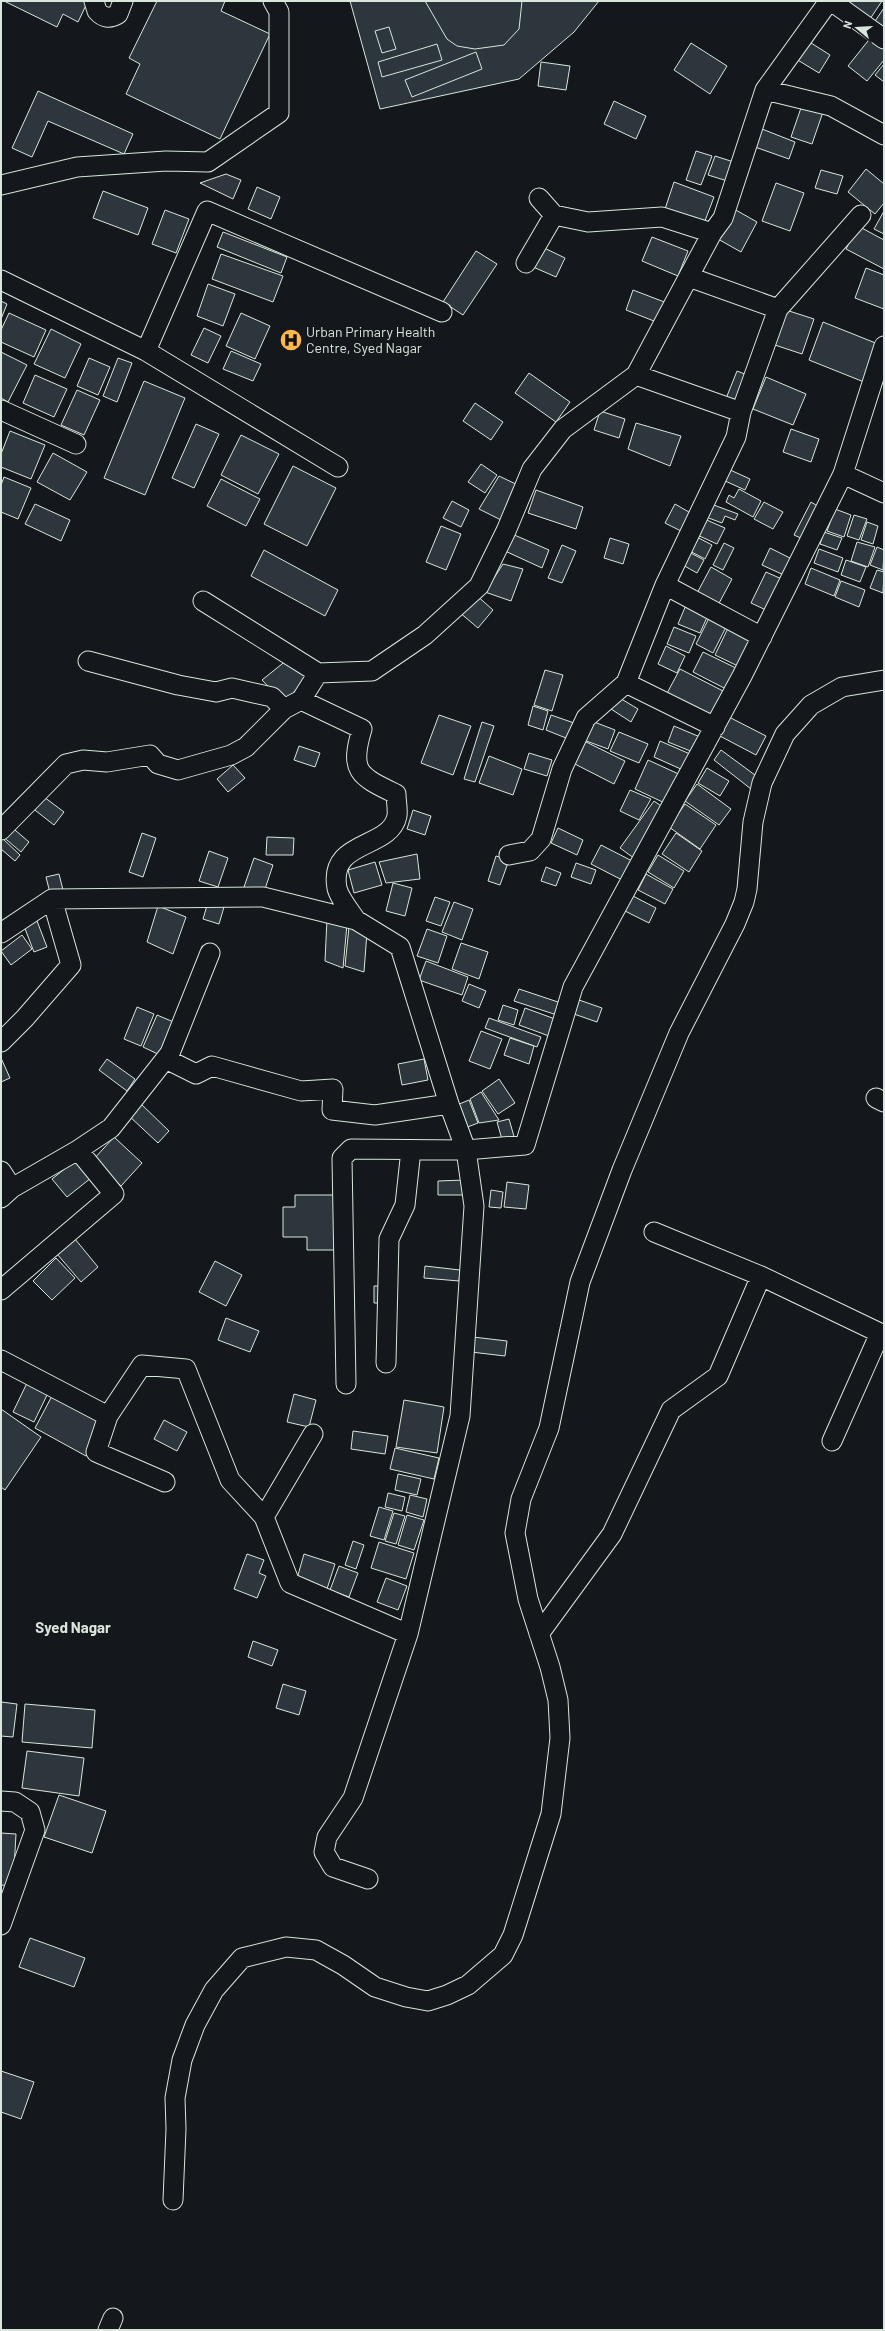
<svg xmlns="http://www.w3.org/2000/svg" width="885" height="2331" font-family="Barlow,sans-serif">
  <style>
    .building { fill: #2c363c; stroke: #d8e6dc }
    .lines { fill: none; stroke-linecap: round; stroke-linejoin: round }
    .minor-casing { stroke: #d8e6dc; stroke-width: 21 }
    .minor { stroke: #14181c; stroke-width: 19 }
    .labels { text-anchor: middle; stroke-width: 3; stroke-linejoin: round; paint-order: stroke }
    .poi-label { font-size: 14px; fill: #d8e6dc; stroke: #14181c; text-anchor: start }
    .neighbourhood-label { font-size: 15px; font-weight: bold; fill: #d8e6dc; stroke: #14181c }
  </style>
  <rect width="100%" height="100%" fill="#14181c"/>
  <!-- building -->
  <path class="building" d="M4,1H88L78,22L63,14L57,27Z
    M157,1H225L221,11L270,34L220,139L126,94L140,64L129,58Z
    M350,1H599L574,32L519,79L380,109Z
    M425,1H522L519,29L504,45L475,49L457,46L447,39Z
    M846,1H882L870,19Z
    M884,8V31L873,24Z
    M389,27L396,49L382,53L375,31Z
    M872,36L884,46V60L867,81L848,66Z
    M808,41L830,55L819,73L796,59Z
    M691,43L727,66L710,94L674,70Z
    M437,44L442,60L382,77L378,62Z
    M476,52L482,69L412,97L405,80Z
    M541,62L570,66L566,90L538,86Z
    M884,64V82L875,75Z
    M38,91L133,134L124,154L48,121L32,157L12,148Z
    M614,101L646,116L636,139L604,124Z
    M803,102L824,109L812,144L791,137Z
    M762,129L795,142L789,159L755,147Z
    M696,151L712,156L701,185L686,180Z
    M715,156L740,164L734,183L708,175Z
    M866,169L884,184V203L875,214L848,192Z
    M821,170L843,176L837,194L815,188Z
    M226,174L241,180L233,199L200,183Z
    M674,182L714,197L703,226L664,212Z
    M776,183L804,193L790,231L762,221Z
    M257,187L280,197L271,219L248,209Z
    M103,191L148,208L138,235L93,218Z
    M734,209L757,222L741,252L718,239Z
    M165,210L189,219L176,253L152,244Z
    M884,211V234L874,229Z
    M858,226L884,240V269L846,249Z
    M223,232L287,257L281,273L217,247Z
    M652,237L688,251L678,276L642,261Z
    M540,246L565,258L556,277L531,266Z
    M476,251L497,264L463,315L443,302Z
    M221,254L283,276L273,302L212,279Z
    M866,268L884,275V309L855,298Z
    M208,284L235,294L223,326L197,316Z
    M633,290L667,303L659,323L626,310Z
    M1,301L7,304L1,319Z
    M786,310L814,319L802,354L775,345Z
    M9,313L46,330L34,357L1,342V330Z
    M241,313L270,326L255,359L226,346Z
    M823,322L878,344L864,382L809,360Z
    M204,328L221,336L208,363L191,355Z
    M51,329L81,344L65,378L34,364Z
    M231,351L261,364L253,381L223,369Z
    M1,352L27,365L8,402L1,398Z
    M89,358L110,367L98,395L77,386Z
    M118,358L132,363L117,402L103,396Z
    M737,371L750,376L738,406L725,401Z
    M529,373L570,402L556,422L515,393Z
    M35,375L67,389L54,417L23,403Z
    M766,377L806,394L793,425L753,409Z
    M144,381L185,398L145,495L104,478Z
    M77,390L100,400L84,435L61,425Z
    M475,403L503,422L491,440L463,421Z
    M600,411L625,419L619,438L594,430Z
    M636,423L681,436L670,466L628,449Z
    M196,424L219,434L194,488L172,478Z
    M791,429L819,439L811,462L783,452Z
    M10,431L45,445L31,479L1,467V454Z
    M241,435L279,454L258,494L221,475Z
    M53,453L87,472L70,500L37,482Z
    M481,464L497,475L485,493L468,482Z
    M293,466L336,488L307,546L264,524Z
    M728,469L750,479L745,490L723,480Z
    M499,476L522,487L507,523L479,509Z
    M4,477L31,488L18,519L1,512V485Z
    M221,479L260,499L246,526L207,506Z
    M739,489L761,501L753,517L726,502L729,495L734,498Z
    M536,490L583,507L576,529L528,513Z
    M452,501L469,510L461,527L443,518Z
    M764,502L783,512L773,529L754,519Z
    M811,502L819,507L803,539L794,535Z
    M35,504L70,520L61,541L25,524Z
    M675,504L694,515L685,533L665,523Z
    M711,504L738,514L735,520L725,516L722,523L706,517Z
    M835,509L851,515L844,537L827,531Z
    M854,515L867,519L859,540L847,536Z
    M702,518L725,528L717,544L695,534Z
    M867,522L878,526L873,544L861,540Z
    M441,526L461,534L446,570L426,562Z
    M824,532L842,538L837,550L820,544Z
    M512,534L549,550L542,568L505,551Z
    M693,535L712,545L705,559L686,549Z
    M610,538L629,544L623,564L604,558Z
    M857,542L875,547L868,567L851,561Z
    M724,543L734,548L723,570L713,565Z
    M562,545L576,551L562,583L548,578Z
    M877,547L884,550L883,570L870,565Z
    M770,548L794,560L786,576L762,565Z
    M819,549L843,558L838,572L814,563Z
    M264,550L338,590L325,616L251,576Z
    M687,551L704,560L697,573L681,564Z
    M846,560L866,567L860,582L841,575Z
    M503,564L523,569L511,601L485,592Z
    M711,567L732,579L717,607L696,595Z
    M811,568L840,580L834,596L805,584Z
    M877,570L884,572L883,593L870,588Z
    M766,572L784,580L768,611L751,603Z
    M841,581L865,590L859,607L835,597Z
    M475,594L493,610L478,628L459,612Z
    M686,605L708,615L700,633L678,624Z
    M710,616L727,625L713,653L696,644Z
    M729,626L754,638L740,667L715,655Z
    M674,627L696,636L689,653L667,644Z
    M666,646L685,656L677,673L658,664Z
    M703,652L738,669L728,690L693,672Z
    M287,660L311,676L283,702L262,680Z
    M680,669L725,692L712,718L666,695Z
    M545,670L563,675L552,711L534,705Z
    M618,697L638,709L631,722L611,709Z
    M533,706L548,711L543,730L528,725Z
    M439,715L471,726L453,775L421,763Z
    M551,715L577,724L571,740L546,730Z
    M727,716L766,736L756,755L718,735Z
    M589,720L615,730L608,749L581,739Z
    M482,722L494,726L475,782L464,779Z
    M674,726L700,737L693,752L668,742Z
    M619,732L648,744L639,763L610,751Z
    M582,740L625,761L614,784L571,762Z
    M660,741L690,754L683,770L654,757Z
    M299,746L320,753L315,767L294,760Z
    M721,750L759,778L751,789L714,760Z
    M529,753L552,760L547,776L524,769Z
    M489,756L522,769L513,795L479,783Z
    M648,760L683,776L669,805L635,789Z
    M233,765L245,778L228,792L217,779Z
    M707,768L729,781L720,796L698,783Z
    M697,784L731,809L719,825L685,801Z
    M630,790L651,799L639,820L620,811Z
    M40,794L64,812L54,825L31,807Z
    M654,801L667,810L638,861L620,848Z
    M685,804L716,825L700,849L669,827Z
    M413,810L431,816L425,835L407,829Z
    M8,824L29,842L21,852L1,835Z
    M558,828L583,840L577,855L551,843Z
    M142,833L156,838L143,877L129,872Z
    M676,833L702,851L689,872L662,854Z
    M1,837L20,855L15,861L1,849Z
    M267,837L294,838L293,855H266Z
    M601,845L638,864L628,883L591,864Z
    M209,851L228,858L218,887L199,881Z
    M417,854L420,879L386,883L379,862Z
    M658,855L684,871L674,888L648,872Z
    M496,856L509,860L500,885L488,881Z
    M254,858L273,865L264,892H256L244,887Z
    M375,862L382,885L354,893L348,870Z
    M576,863L596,870L591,884L571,877Z
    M546,867L561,873L556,886L541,881Z
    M59,874L63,890L50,893L46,877Z
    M646,874L673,889L665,904L638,890Z
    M393,883L412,888L405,916L386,911Z
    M631,895L656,908L649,923L623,910Z
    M435,897L450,902L441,926L426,921Z
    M208,902L224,907L219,924L203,919Z
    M454,902L473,909L462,940L442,932Z
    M158,906L186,917L173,954L147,942Z
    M327,919L347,924L343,968L325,961Z
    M37,921L47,947L34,952L24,926Z
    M349,927L367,932L364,972L345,966Z
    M427,929L447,936L438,963L417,956Z
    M22,935L32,949L11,965L1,951Z
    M461,943L488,952L479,979L452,969Z
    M426,961L468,977L462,995L419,980Z
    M469,984L486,991L479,1008L462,1001Z
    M519,989L564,1004L560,1016L514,1001Z
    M579,1000L602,1008L597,1022L574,1014Z
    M503,1005L518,1010L514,1025L498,1020Z
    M137,1007L154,1014L141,1046L124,1039Z
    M525,1008L555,1019L549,1036L519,1025Z
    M157,1015L176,1023L162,1056L143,1047Z
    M489,1018L541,1037L537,1047L485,1028Z
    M481,1031L502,1039L490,1069L469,1061Z
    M510,1038L534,1046L529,1064L504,1055Z
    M1,1058L10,1078L1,1082Z
    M107,1059L135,1079L127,1091L99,1070Z
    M424,1059L428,1080L402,1085L398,1064Z
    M499,1079L515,1103L498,1114L482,1091Z
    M481,1092L499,1120L479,1123L470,1099Z
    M469,1100L478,1123L465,1128L457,1105Z
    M140,1103L169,1131L158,1143L128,1115Z
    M509,1119L515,1140L503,1143L497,1122Z
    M114,1137L142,1163L121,1186L93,1160Z
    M76,1160L91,1178L67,1197L52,1179Z
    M465,1180L466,1195H438V1181Z
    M507,1182L529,1185L526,1209L504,1207Z
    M491,1190L503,1192L501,1208L489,1207Z
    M295,1195H339L338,1250H307V1237H283V1207H295Z
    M75,1239L98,1267L81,1282L57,1254Z
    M56,1258L75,1278L52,1300L33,1281Z
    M215,1261L242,1275L226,1306L199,1292Z
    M425,1266L460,1270L459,1281L424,1278Z
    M374,1286H387L386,1303H374Z
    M226,1318L259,1331L250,1352L218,1340Z
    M473,1337L507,1341L505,1356L471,1352Z
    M27,1383L48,1393L34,1422L13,1412Z
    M53,1394L104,1422L86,1456L35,1428Z
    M294,1394L316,1400L309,1427L287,1422Z
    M404,1400L444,1407L437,1453L396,1447Z
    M1,1409L41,1437L5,1490L1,1487Z
    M164,1420L187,1432L177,1451L154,1439Z
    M353,1431L388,1436L385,1454L351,1449Z
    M395,1448L439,1458L434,1479L390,1469Z
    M398,1474L421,1479L417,1495L395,1490Z
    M388,1493L405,1497L402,1511L385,1507Z
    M410,1495L427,1499L423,1517L406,1512Z
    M379,1507L393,1511L384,1540L370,1536Z
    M394,1513L405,1516L396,1544L385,1541Z
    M407,1515L424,1520L414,1550L398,1545Z
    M353,1541L364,1545L356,1569L345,1565Z
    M379,1542L414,1553L406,1579L371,1568Z
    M247,1554L264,1560L259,1573L266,1576L257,1598L234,1589Z
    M304,1554L335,1564L326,1592L296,1582Z
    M339,1566L358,1573L349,1597L330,1590Z
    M386,1578L407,1586L398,1610L377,1602Z
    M253,1641L278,1650L272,1666L248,1657Z
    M283,1684L306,1691L299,1715L276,1708Z
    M1,1702L17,1704L13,1737L1,1736Z
    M25,1704L95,1710L92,1748L22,1742Z
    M27,1751L84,1758L79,1796L22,1788Z
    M59,1795L106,1811L92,1853L44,1837Z
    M1,1833L16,1834L13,1886L1,1885Z
    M30,1938L85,1958L74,1987L19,1967Z
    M1,2071L34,2082L21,2119L1,2112Z"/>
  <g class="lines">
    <!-- minor casing -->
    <g class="minor-casing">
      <path id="minor" d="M94,1L97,11C103,18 110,19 118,14L123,1
        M831,1L884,39
        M765,90L831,106L884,135
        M1,185L77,167L166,161L208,162L279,113V12L273,1
        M539,198L554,215L588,222L662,217L712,233
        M526,263L554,215
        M689,277L778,309
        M1,280L146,351L338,467
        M146,351L207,211L442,312
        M636,375L741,412
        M1,410L76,444
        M843,474L884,493
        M665,585L762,637
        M203,601L318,673L372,671L425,635L479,586L506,531L532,469L563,429L636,375L712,233L723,218L765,90L829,1
        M88,661L178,685L216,692L232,688L272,697L284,709
        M626,683L715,727
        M301,700L362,729C349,772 359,776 396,794C396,801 398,809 397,816C390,850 328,839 337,888C339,898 350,911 356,920
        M1,830L66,764L83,760L107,762L150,755L158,764L178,770L231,755L246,747L284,709L301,700L318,673
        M509,855L530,851L541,839L562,769L586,718L626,683L665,585L736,437L741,412L778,309L861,215
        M1,933L52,899L263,897L356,920L400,947L449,1104L466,1150L474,1206L460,1416L408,1634L353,1798L327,1837L324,1852L333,1867L368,1879
        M1,1042L25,1018L71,965L52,899
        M166,1059L196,1074L212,1066L301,1091L333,1089L332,1110L375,1115L449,1104
        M876,1098L884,1102
        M1,1171L12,1188
        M1,1198L12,1188L78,1150L111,1128L170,1053L210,953
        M654,1232L761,1276L884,1335
        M1,1290L114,1194L78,1150
        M1,1360L108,1416L142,1365L186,1369L230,1480L264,1517L290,1583L408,1634
        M386,1363L389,1239L405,1205L411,1150
        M346,1384L342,1158L351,1149L466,1150L525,1145L573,987L742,676L843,474L884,346
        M108,1416L96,1452L165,1482
        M832,1441L880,1333
        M264,1517L313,1434
        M539,1634L612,1534L671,1410L718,1376L761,1276
        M1,1801L15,1802L30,1812L35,1830L1,1925
        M173,2200L176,2129L175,2098L182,2060L195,2025L214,1990L242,1958L286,1947L316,1950L343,1965L375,1987L406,1997L428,2001L447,1995L468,1985L503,1955L513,1935L551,1814L560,1738L558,1700L550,1667L528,1599L515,1533L521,1499L549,1428L580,1282L622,1170L679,1033L735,924L744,902L747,889L753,822L762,783L785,734L811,705L842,687L884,680
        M108,2330L113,2318"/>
    </g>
    <!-- minor -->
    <use href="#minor" class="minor"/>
  </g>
  <!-- icons -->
  <defs>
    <g id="hospital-disc" transform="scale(1.15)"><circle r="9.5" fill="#ffb74d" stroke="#14181c"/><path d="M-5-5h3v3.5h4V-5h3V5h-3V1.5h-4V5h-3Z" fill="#111"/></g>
  </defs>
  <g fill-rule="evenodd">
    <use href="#hospital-disc" x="291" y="340"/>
  </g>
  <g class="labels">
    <!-- poi labels -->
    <g class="poi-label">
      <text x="306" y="337">Urban Primary Health<tspan x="306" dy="16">Centre, Syed Nagar</tspan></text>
    </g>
    <!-- neighbourhood labels -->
    <g class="neighbourhood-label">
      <text x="73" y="1633">Syed Nagar</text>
    </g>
  </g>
  <!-- border -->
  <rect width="885" height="2331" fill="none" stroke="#d8e6dc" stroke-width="4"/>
  <!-- north arrow -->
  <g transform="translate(857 28) rotate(288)" stroke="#14181c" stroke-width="3" paint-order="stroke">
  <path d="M0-3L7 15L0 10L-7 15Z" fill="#d8e6dc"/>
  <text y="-6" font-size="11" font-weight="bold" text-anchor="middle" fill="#d8e6dc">N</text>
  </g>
</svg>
